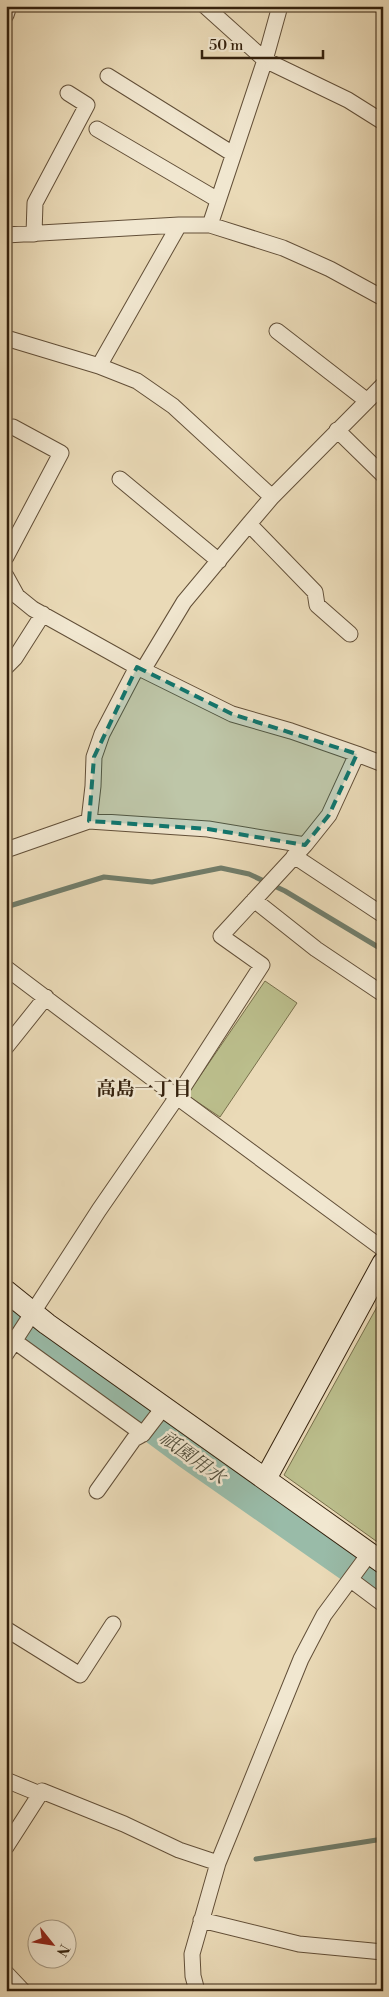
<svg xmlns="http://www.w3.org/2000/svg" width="389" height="1997" font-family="'Libre Bodoni','Noto Serif JP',serif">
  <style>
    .green { fill: #bbbe8c; stroke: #78704c }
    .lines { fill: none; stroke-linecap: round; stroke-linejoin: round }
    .stream { stroke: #717d6a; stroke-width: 5 }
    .river { stroke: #99bba8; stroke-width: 29 }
    .street-casing { stroke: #624f38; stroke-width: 17 }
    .secondary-casing { stroke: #34210d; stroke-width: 23 }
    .street { stroke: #f1e7d0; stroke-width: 15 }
    .secondary { stroke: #f1e7d0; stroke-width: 21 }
    .marked { fill: #0f766e; fill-opacity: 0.2; stroke: #0f766e; stroke-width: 4; stroke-dasharray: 10 6; stroke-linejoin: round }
    .labels { text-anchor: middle; stroke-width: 5; stroke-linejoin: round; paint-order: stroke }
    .neighbourhood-label { font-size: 19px; font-weight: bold; fill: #34210d; stroke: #f1e7d0 }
    .water-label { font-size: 19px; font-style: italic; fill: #524f3c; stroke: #f1e7d0 }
  </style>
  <rect width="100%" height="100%" fill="#eadab7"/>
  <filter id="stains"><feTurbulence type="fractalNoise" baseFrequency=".004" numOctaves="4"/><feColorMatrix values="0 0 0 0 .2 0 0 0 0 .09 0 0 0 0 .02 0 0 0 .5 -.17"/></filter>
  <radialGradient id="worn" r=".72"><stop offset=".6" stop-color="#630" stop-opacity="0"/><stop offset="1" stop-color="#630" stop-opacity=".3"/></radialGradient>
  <!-- green -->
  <path class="green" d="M265,981L297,1003L220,1117L187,1095Z
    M383,1296V1546L284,1475Z"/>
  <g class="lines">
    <!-- stream -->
    <path class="stream" d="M6,907L104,877L152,882L221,868L249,874L285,891L383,950
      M256,1859L383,1839"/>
    <!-- river -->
    <path class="river" d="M6,1320L187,1454L383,1591"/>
    <!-- street casing -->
    <g class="street-casing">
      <path id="street" d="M205,6L265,60L348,100L383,122
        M280,6L265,60L210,225L283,248L330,269L383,298
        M6,15L9,6
        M108,76L233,154
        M97,129L218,200
        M34,234L35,203L87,105L68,93
        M6,235L179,225H210
        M277,331L366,400
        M6,338L99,366L137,381L173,406L272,497
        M99,366L179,225
        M337,430L383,475
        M120,479L219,561
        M249,524L315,592L317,605L350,634
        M6,557L61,453L13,427
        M6,576L17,596L33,609L137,667L232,714L291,731L357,754
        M6,667L15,658L43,614
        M143,670L184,602L249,524L272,497L383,385
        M89,821L93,786L94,757L102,734L137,667
        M6,850L89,821L208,829L305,845L329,815L357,754L383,764
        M294,856L383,915
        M254,900L316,949L383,994
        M6,968L177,1097L383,1249
        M6,1047L46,997
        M6,1335L143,1434
        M6,1354L99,1210L177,1097L262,965L221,936L305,845
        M97,1491L134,1439L143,1434L163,1408
        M351,1580L383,1604
        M6,1629L80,1675L113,1624
        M6,1780L40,1794L42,1791L124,1824L179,1850L218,1863
        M6,1847L40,1794
        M201,1920L299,1944L383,1952
        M6,1973L23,1991
        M197,1991L193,1976L192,1954L218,1863L301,1659L324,1615L369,1554"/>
    </g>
    <!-- secondary casing -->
    <g class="secondary-casing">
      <path id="secondary" d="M6,1291L47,1324L383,1563
        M266,1478L383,1263"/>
    </g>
    <!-- street -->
    <use href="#street" class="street"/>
    <!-- secondary -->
    <use href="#secondary" class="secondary"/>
  </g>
  <!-- marked area -->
  <path class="marked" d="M137,667L232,714L357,754L329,815L305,845L208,829L89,821L94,757Z"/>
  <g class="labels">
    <!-- neighbourhood labels -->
    <g class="neighbourhood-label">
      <text x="144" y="1095">高島一丁目</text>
    </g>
    <!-- water labels -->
    <g class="water-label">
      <text transform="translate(193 1457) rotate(36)" y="7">祇園用水</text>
    </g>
  </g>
  <!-- margin -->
  <rect width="389" height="1997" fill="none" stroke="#eadab7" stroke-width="25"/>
  <rect x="8" y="8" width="374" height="1982" fill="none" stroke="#34210d" stroke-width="2.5"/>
  <rect x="12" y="12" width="364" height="1972" fill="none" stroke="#34210d"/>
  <!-- north arrow -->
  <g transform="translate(52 1944) rotate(120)"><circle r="24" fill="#f1e7d0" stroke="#a59882"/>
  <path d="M0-4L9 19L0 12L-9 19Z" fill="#8f2418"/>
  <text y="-8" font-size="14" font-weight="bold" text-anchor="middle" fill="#34210d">N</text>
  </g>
  <!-- scale -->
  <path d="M202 50v8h121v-8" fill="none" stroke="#34210d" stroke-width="2.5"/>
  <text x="209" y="50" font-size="15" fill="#34210d" stroke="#f1e7d0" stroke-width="4" paint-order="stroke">50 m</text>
  <rect width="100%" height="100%" filter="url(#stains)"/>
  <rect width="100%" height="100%" fill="url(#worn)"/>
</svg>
